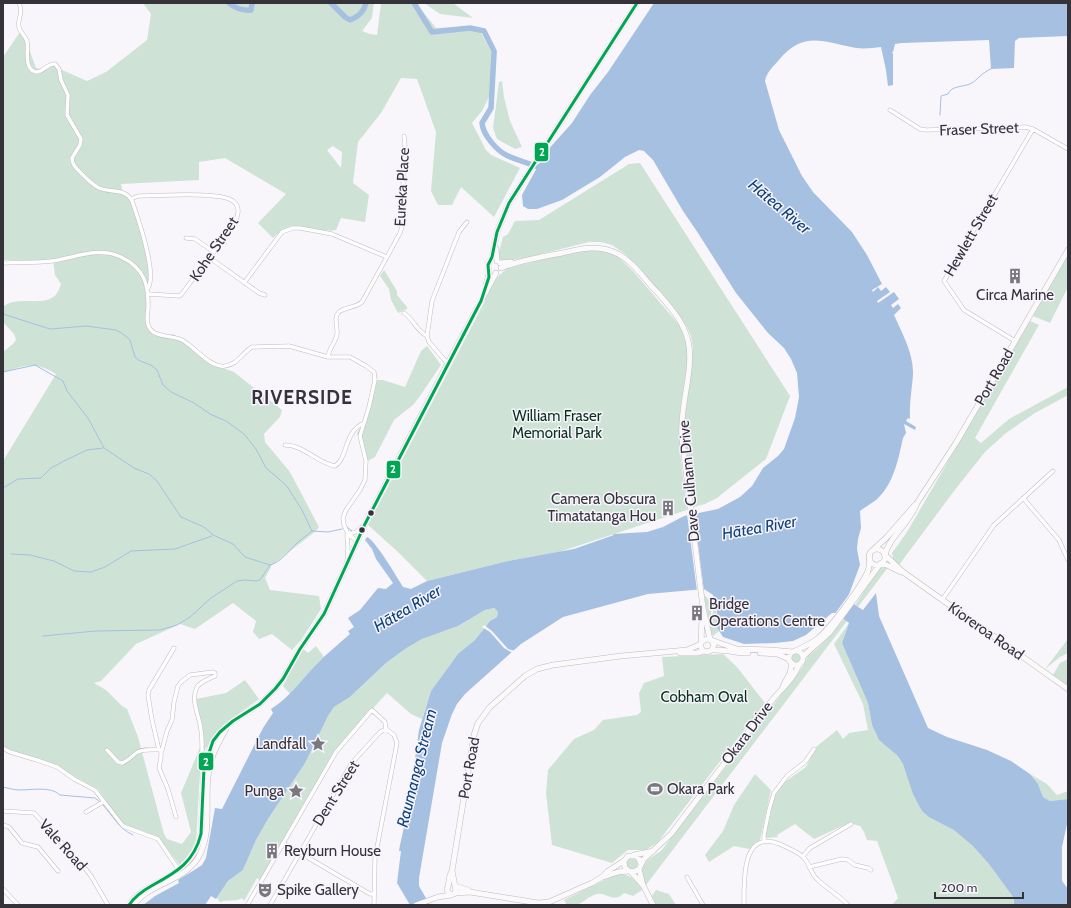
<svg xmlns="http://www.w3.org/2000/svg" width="1071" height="908" font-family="Cabin,sans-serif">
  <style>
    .green { fill: #cee3d6; fill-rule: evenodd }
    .water { fill: #a6c0e2 }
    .pier { fill: #f8f6fb }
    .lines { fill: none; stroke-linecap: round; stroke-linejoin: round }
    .stream { stroke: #a6c0e2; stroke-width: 1 }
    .river { stroke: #a6c0e2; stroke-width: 5.5 }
    .minor-casing { stroke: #bfbcc2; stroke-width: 4.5 }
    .secondary-casing { stroke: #bfbcc2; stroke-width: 6 }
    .minor { stroke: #fefefe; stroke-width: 3.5 }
    .secondary { stroke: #fbf9fa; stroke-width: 5 }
    .bus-1-casing { stroke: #f8f4fd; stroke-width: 6 }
    .bus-1 { stroke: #00a651; stroke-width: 3 }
    .bus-dot { fill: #36323a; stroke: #f8f4fd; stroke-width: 1.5 }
    .labels { text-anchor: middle; stroke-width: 3; stroke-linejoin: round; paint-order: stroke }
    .street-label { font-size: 15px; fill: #36323a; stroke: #f8f4fd }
    .poi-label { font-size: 15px; fill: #36323a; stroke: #f8f4fd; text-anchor: start }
    .park-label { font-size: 15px; fill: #063219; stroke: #f8f4fd }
    .water-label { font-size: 16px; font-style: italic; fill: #0f437b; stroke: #f8f4fd }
    .district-label { font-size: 19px; font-weight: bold; letter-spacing: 1px; fill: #36323a; stroke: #f8f4fd }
    .line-badge { stroke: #f8f4fd; stroke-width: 1.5 }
    .badge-label { font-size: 11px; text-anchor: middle; font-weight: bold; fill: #fff }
  </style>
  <rect width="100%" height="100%" fill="#f8f6fb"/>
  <!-- green -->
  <path class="green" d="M143,3H374L372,18L362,31L370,34L377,35L381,3H416L436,28L461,27L482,34L492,54L493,89L482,111L472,123L486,150L491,155L520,168L494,217L461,187L452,205H438L431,191L436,132L417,79L401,78L381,113L358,142L353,183L369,195L365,222L341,218L336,230C310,234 295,215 273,238L258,223L286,194L225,158L199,162V180L121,184L123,193L130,198L146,246L150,275L147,327L162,337L173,334L191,345L214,365L234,372L282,410L280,417L264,434L265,442L290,472L319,527L316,531L272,565L265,578L270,590L319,596L321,609L301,640L292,650L272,634L259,639L253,632L256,621L233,603L195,629L180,624L136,644L101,681L94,683L106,690L122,706L127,709L138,737L164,834L167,839L182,844L191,832L181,793L204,738L196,699L226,693L245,680L259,699L226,723L205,749L201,763L199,788L196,845L191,855L180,866L160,839L124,826L98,789L50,763L8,750L3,746V461L56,374C34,361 25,365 3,373V352L13,344L16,340L14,334L3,322V307C17,294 47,309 57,293C59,290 60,287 61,284L55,275L53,260H3V57L22,29L36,68C44,70 51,65 59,65L60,69L87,81L106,72L147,40L151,14ZM333,146L342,152L341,168L327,150Z
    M424,3H453L473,18L440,14Z
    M502,81L504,97L510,121L522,147L515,149L497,139L493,128L499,82Z
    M640,163L790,396L766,459L717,498L705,504L694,507L684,438L685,417L693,348L691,336L687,327L666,298L625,254L612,245L601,242H589L529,257L501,262L497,259L503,237L508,234L515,221L539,220L629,164Z
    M590,247L615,254L633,271L681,327L687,346L688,359L680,412L679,432L681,452H680L687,510L559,552L508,561L427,581L397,551L368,525L484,303C490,290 495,275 509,268Z
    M1068,255V287L1050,323L1033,316Z
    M384,270L397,291V295L407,307V309L398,313L391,300L389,289L380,276Z
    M1030,321L1039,325L975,438L981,443L1009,419L1068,387V395L1035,413L1006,433L985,452L954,491L899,565L893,559L892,553L907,532Z
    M427,346L441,365L420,396L413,405L394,420L375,457L366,462L357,433L364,422L376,380H383L405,387L421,351Z
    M885,566H889L858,607L855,605L879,568Z
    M704,595C714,602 711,617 710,627Z
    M715,603C718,613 714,622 719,631L713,636L710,630L713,611L712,604Z
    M493,608L495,609L498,612L497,617L490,621L475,640L456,657L431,691L422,719L411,714L387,693L335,750L260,880L257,878L244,901L242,898C236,902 228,899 220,902L217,898L228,881L243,870L256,840L268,819L304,764L328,716L334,707L350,697L386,663L405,649L422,639L458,626L485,610Z
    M844,619L847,621L646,885C637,865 645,861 661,851L801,669L808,656L821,645Z
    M849,623L842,643L868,703L872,725L879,740L1012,810L1014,905H892L898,898L877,841L867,840L864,832L860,826L849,823L814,839L795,824L777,835L778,837L765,838L775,795L779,786L806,767L816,747L837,730L843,739L849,733L868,730L863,704L834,644Z
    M1068,639V653L1060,657L1045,669Z
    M316,646L324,657L290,694L283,686L303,649L308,653Z
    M791.5 658a4.5 4.5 0 1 1 9 0a4.5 4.5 0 1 1-9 0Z
    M723,654L737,667L765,703L658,842L646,850H628L612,863L552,845L546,793L548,770L574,739L594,730L603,720L637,715L641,712L639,693L644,683L664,676L662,657Z
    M1068,659V685L1053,675L1060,663Z
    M755,774L771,790L760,840L749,849L734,846L709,862L705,855L723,831L734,805Z
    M1030,774L1047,784L1057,795L1068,791V799L1050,801L1043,797L1038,784Z
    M626 863a6 6 0 1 1 12 0a6 6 0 1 1-12 0Z
    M620,874C631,875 637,880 642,890L633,896L624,893C613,904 607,892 597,894C589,896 583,903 576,905C574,906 570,905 567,905L564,900L614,875Z
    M656,890L669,894L676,905H656L652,896Z"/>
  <!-- water -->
  <path class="water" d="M654,3H1068V36L1019,38L1015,41L1014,68L991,69L989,40L902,43L895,44L893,52H892L893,54V85L888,86L886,70L881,47C873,48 864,49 856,48C822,42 804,30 778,61C772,68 767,72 765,81L779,130L802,176L813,192L852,232L867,255L882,284L872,290L873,292L878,287L881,291L886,287L890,292L877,301L878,303L894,292L899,299L891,305L893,308L898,304L901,308L894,315C902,333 914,354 913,375C912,389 909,404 910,419L908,418L906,421L916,427L915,430L904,424L906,433L903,438C898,460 894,484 876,500C871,504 865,507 860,511L861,528L858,539L857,549L860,565L848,597L855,605L863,610L876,593L879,616L928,728L947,737L987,750L1011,761L1030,774L1038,784L1043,797L1050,801L1068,799L1067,824L1062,847V881L1068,889V905H1014V898L989,864L973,846L954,830L929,817L922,811L913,794L903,764L898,756L879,740L872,725L868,703L842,643L849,623L836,613H832L806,635L793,641L775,643L744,644L723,637L716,626L717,610L713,595L704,589L648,594L563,617L521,644L465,694L457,704L452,714L442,743L419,878V886L430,905H410L397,883L401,851H399L400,845L408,809L419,730L431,691L458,654L475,640L490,621L497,617L498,612L494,608L485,610L458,626L422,639L405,649L386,663L350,697L334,707L328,716L305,763L268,819L256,840L243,870L228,881L216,899L211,896L205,905H143L155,896L179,883L178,880L196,869L202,865L206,858L215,808L222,809L263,728L273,713L271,709C289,698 302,679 317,664C327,653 339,644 350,634L348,631L354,627L348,618L360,610L378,588L386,589L393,583L376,559L372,549L365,540L367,537C375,540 397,577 403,587L411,589L427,581L508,561L574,549L614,535L613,534L647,532L663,527L684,516L718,509L740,497L752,486L763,468L778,456L784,449L795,418L799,397L797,373L791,359L784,348L768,333L736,293L698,233L683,211L653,160L644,151L639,150L625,157L600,177L562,200L537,209H528L523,206L522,195L545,153L572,123L590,95L608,72Z"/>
  <!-- pier -->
  <path class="pier" d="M694,512L704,591H697L687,514Z
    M853,589L851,596L855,602L842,620L834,615Z
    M484,625L492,631L508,649L515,651V653L511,652L504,648L490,632L482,627Z"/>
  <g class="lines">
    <!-- stream -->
    <path class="stream" d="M940,115L941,96L948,94C951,86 962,87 970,84C978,80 982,72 991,69
      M3,314L50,329L86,326L116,330L123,334L130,340L135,357L140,361L151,365L157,370L163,385L171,392L194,403L210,414L226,421L244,434L256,449L266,468L286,485L302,510L312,531
      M3,372L35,365L63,381L67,391L88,418L104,448L134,468L149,474L157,481L181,517L204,527L213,535L233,544L245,557L270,565
      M3,488L18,479L41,478L51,468L64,461L87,450L103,448
      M347,527L352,531
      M11,554L30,555L54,561L74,571L91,572L105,567L131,551L175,549L212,536
      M43,636L96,631L160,630L177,625L190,617L211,598L237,581L245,580L255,581L260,580L270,565C281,562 289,551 297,543C302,539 307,535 312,531L328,532L342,529
      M3,787C8,788 14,790 19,790C32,790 51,786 60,795L95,798L100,802
      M103,805C113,816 119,829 133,835"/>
    <!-- river -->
    <path class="river" d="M229,3C236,9 242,11 251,10L252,3
      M331,3L345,17L350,20C358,17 364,12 366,3
      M414,3L432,32L470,28L484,31L494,51V54L491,108L482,123C483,135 497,151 508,156C519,161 532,164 543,169"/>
    <!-- minor casing -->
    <g class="minor-casing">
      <path id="minor" d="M19,3C24,14 17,18 19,27C20,32 25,36 27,41C29,49 23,69 36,72C43,73 47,63 55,64L59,69L61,80L68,95L67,115L81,139L80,145L72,158C72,164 75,167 79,171C85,177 91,184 99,188C110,193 126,188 132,201C138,218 157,274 148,288
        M890,110L920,129L926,130L1025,127L1033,129L1068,149
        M131,199L138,196C156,196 221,191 233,201C241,207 238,215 235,223L181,295L179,296L149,294
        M186,238L195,239L214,252
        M387,257L400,233L404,221L403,178L405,145L404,136
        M210,258L259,293L265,295
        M3,263C19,262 36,263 52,261C74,258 99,246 121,257C144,268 149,284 148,309C147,315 146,322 149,327C154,338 172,335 182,340C195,347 210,368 225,366C237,365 242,353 252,347L289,346L328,357H350L366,366L374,372L375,380L369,407L360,436L366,461L365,480L360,490L346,510L343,518L344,525L348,534L357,541
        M244,283L282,232L293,228H300L332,234L387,257L362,302C355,308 345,307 339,312C333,318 338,326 337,334C336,342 329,348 328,357
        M404,313C413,319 417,331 427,336
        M1015,341L964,310L944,281L1033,129
        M448,364L429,342L427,336L432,301L459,232L467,222
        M285,445C304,445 317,463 335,466C348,458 344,431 364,423
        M1023,498L1059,540L1068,560
        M347,532C354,536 358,530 363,526
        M347,561L348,548L347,535
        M942,600L994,525L1053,471
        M3,748L10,752L37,760L57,767L74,779L95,790L123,826L158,839L179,870
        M107,750L118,762L122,763C128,761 131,757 136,753C142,748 155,750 162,750L167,731L172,720L174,702L178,686L181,682L190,675L213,672L215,673V676C209,679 201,681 197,687C190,701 200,717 201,730C203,742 201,753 203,765L204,768L209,770
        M159,750L152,720L148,695L149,690L174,648
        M161,751V757L159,768L168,789L176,817
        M3,811L34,813L84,867L91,876L108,905
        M86,812L103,802
        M3,825L9,827L22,843L38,847L58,871
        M764,842V835L769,810L774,793L787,776L805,762L814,749
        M283,843L370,894H373
        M803,856L810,848L851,824
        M809,867L842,859L848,860L855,865L868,868L871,870
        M687,877L703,905
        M3,889L18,905
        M248,904L336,752L372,710L385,722L386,729
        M270,905L351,764L380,732L386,729
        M374,905L375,858L397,743L394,735L386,729
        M744,905C744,880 741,825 784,846C790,849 797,852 802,856C810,862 810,873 817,879C827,889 839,895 848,905"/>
    </g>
    <!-- secondary casing -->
    <g class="secondary-casing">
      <path id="secondary" d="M496,249L497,261
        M1068,250L956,443L917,503C910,523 889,537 885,555L903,572L1068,689
        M500,263L511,262
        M501,268C520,260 542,257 562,253C572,251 582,248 592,248C600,248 608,249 616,253C633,261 644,279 657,292C671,308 686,324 689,346C693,375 679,407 682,439L703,608L710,639
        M486,285L489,274L488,265L492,257L497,232L509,203L637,3
        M869 557a8 8 0 1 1 16 0a8 8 0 1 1-16 0Z
        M873,550L887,537L915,505
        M712,641L714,644L712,650L707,652C698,650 699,640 708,639L737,649L771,650L793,652
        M701,642L702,619
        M712,650C724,649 736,653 748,653
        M795,651C803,647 811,644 817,639C831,628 861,587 868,571C870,566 869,561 870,556
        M789 658a7 7 0 1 1 14 0a7 7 0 1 1-14 0Z
        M680,653H697L704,651
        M760,653L777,654L789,659
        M803,657C811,648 821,641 830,632L881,563L889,566L901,572
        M783,686L790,673L792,663
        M634,855L653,851
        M624,861L625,868L631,872L642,884
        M639,869L643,885L653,905
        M631,872L635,871L639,869L644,859L671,834L770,703C779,691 795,678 799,664
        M603,877L618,872L628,871
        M455,886L468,890L470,892
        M448,887L450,875L452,871L474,735L478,723L490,707L525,676L537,669L553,665L621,656L687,650L701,644
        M447,889L448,892L451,895L454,894L456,891L452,871
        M456,893L470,892L538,903L549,902L592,883L602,877L608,871L624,861L628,856H636L639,859L641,864
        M129,905C134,896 142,892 150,887C173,874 197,863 201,834L204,768L207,756L213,741L220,732L233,721L260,704L275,689L283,679L300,649L324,614L365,524L451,357L496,273
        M134,905C148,884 183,882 198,858C212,835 205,803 208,777C210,757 217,745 226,729
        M416,905L438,897L451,895"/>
    </g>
    <!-- minor -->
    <use href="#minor" class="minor"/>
    <!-- secondary -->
    <use href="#secondary" class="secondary"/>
    <!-- bus-1 casing -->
    <g class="bus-1-casing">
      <path id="bus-1" d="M129,905C135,896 144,890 153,885C177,872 194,862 201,834L204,768L213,741L220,732L233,721L260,704L275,689L283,679L300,649L324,614L365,524L481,301L489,277L488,265L492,257L497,232L509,203L637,3"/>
    </g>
    <!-- bus-1 -->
    <use href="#bus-1" class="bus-1"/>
  </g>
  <!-- icons -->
  <defs>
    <g id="building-bare" transform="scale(1.2)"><path d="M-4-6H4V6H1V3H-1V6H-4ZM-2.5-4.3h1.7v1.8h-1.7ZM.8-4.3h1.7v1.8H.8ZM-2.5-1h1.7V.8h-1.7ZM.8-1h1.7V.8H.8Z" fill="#7a777e" stroke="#f8f4fd" stroke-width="2.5" paint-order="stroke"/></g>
    <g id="sight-bare" transform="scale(1.2)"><path d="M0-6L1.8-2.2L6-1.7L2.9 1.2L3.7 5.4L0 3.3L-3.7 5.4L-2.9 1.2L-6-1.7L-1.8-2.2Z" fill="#7a777e" stroke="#f8f4fd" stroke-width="2.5" paint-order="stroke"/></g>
    <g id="stadium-bare" transform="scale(1.2)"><path d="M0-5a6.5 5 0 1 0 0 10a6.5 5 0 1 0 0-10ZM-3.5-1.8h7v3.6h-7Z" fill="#7a777e" stroke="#f8f4fd" stroke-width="2.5" paint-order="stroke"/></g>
    <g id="theatre-bare" transform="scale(1.2)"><path d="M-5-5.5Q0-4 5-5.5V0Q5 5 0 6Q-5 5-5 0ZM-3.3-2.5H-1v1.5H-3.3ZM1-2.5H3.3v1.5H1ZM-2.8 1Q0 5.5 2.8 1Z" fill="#7a777e" stroke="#f8f4fd" stroke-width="2.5" paint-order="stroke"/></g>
  </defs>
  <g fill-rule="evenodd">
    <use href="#building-bare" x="1015" y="276"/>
    <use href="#building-bare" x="668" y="508"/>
    <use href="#building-bare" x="697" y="613"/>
    <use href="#sight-bare" x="318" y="744"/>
    <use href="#stadium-bare" x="655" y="789"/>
    <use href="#sight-bare" x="296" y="791"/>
    <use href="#building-bare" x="272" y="851"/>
    <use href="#theatre-bare" x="265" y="890"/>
  </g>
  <!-- markers -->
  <g class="bus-dot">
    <circle cx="371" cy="513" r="3.5"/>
    <circle cx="362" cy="530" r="3.5"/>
  </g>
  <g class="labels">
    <!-- street labels -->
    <g class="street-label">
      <text transform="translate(979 129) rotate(-2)" y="5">Fraser Street</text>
      <text transform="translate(402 187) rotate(-87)" y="5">Eureka Place</text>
      <text transform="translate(971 235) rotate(-60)" y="5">Hewlett Street</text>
      <text transform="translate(214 249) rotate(-56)" y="5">Kohe Street</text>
      <text transform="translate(994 377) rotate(-60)" y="5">Port Road</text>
      <text transform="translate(689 481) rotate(-95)" y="5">Dave Culham Drive</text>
      <text transform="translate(986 631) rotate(35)" y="5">Kioreroa Road</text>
      <text transform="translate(747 733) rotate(-53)" y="5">Okara Drive</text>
      <text transform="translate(469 768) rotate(-80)" y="5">Port Road</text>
      <text transform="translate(336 793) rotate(-58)" y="5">Dent Street</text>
      <text transform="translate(63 845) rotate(48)" y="5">Vale Road</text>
    </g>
    <!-- poi labels -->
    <g class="poi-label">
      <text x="1015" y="300" text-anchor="middle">Circa Marine</text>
      <text x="656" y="504" text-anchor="end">Camera Obscura<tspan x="656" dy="17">Timatatanga Hou</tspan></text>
      <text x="709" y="609">Bridge<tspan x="709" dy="17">Operations Centre</tspan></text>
      <text x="306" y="749" text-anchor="end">Landfall</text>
      <text x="667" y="794">Okara Park</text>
      <text x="284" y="796" text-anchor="end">Punga</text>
      <text x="284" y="856">Reyburn House</text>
      <text x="277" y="895">Spike Gallery</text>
    </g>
    <!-- park labels -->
    <g class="park-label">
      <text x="557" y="421">William Fraser<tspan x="557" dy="17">Memorial Park</tspan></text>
      <text x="704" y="702">Cobham Oval</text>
    </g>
    <!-- water labels -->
    <g class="water-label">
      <text transform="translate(780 206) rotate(40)" y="6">Hātea River</text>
      <text transform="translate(759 527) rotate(-10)" y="6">Hātea River</text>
      <text transform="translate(407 608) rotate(-31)" y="6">Hātea River</text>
      <text transform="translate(416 768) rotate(-76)" y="6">Raumanga Stream</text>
    </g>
    <!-- district labels -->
    <g class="district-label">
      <text x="302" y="404">RIVERSIDE</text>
    </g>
  </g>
  <g class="line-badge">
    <rect x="534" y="142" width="15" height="20" rx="4" fill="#00a651"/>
    <rect x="386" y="460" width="15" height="19" rx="4" fill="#00a651"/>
    <rect x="198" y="752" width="16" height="19" rx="4" fill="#00a651"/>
  </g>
  <g class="badge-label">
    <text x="542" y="156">2</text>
    <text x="393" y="473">2</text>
    <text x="206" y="766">2</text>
  </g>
  <!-- border -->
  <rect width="1071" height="908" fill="none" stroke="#36323a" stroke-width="8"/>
  <!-- scale -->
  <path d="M935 892v6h88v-6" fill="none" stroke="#36323a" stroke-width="2"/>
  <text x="941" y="892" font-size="12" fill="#36323a" stroke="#f8f4fd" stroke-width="3" paint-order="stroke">200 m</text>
</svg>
